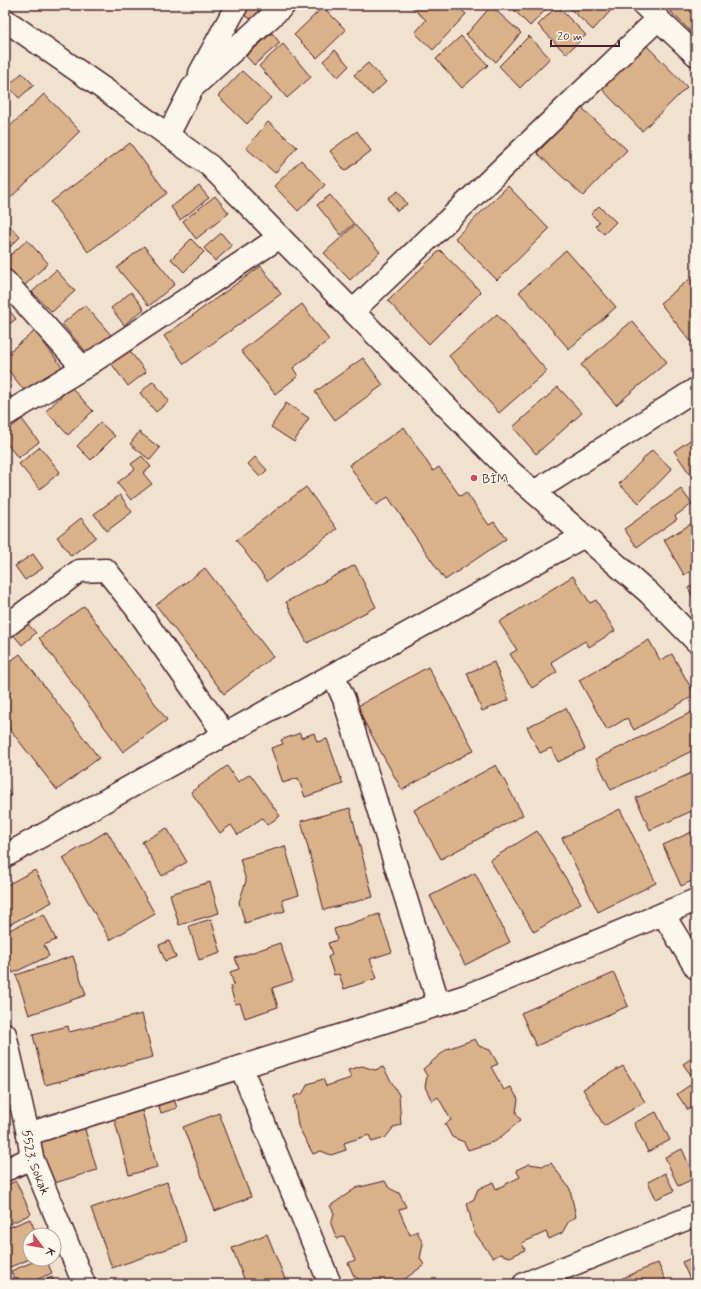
<svg xmlns="http://www.w3.org/2000/svg" width="701" height="1289" font-family="Mynerve,sans-serif">
  <style>
    .building { fill: #d9b28a; stroke: #4a1f2b }
    .lines { fill: none; stroke-linecap: round; stroke-linejoin: round }
    .street-casing { stroke: #4a1f2b; stroke-width: 25 }
    .secondary-casing { stroke: #4a1f2b; stroke-width: 25 }
    .street { stroke: #fbf7ec; stroke-width: 22 }
    .secondary { stroke: #fbf7ec; stroke-width: 22 }
    .poi-dot { fill: #d1495b; stroke: #fbf7ec; stroke-width: 1.5 }
    .labels { text-anchor: middle; stroke-width: 3; stroke-linejoin: round; paint-order: stroke }
    .poi-label { font-size: 13px; fill: #4a1f2b; stroke: #fbf7ec; text-anchor: start }
    .street-label { font-size: 13px; fill: #4a1f2b; stroke: #fbf7ec }
  </style>
  <rect width="100%" height="100%" fill="#f1e2cf"/>
  <filter id="ink" filterUnits="userSpaceOnUse"><feTurbulence type="fractalNoise" baseFrequency=".025" numOctaves="2"/><feDisplacementMap in="SourceGraphic" scale="8" xChannelSelector="R" yChannelSelector="G"/><feConvolveMatrix kernelMatrix="1 2 1 2 8 2 1 2 1" color-interpolation-filters="sRGB"/></filter>
  <g filter="url(#ink)">
    <!-- building -->
    <path class="building" d="M250,5H262L253,20L244,15Z
      M409,5H456L466,14L433,50L415,33L426,20Z
      M466,5H477L471,11Z
      M509,5H550L530,26Z
      M566,5H616L593,30Z
      M678,5H696V33L694,35L671,12Z
      M491,6L521,33L496,62L466,35Z
      M557,6L586,35L566,54L538,25Z
      M323,7L346,30L317,58L294,35Z
      M272,33L280,43L254,65L246,56Z
      M461,36L488,65L462,88L436,59Z
      M529,36L550,58L520,88L499,66Z
      M644,43L687,87L642,131L599,86Z
      M283,44L311,77L287,98L259,66Z
      M335,50L349,66L338,77L323,61Z
      M368,63L386,82L372,95L354,75Z
      M242,71L271,98L247,124L218,96Z
      M22,73L34,85L19,98L8,86Z
      M44,94L80,131L5,203V131Z
      M581,107L627,150L583,196L537,153Z
      M268,122L297,147L275,173L246,148Z
      M357,131L371,151L345,171L330,151Z
      M130,143L167,193L88,252L51,202Z
      M301,160L325,185L298,211L274,186Z
      M199,186L209,198L180,220L171,207Z
      M508,186L549,229L497,280L455,238Z
      M398,191L407,204L397,211L388,198Z
      M330,195L354,224L341,235L317,205Z
      M215,196L229,213L196,239L183,221Z
      M599,206L616,222L604,234L595,226L599,222L591,214Z
      M5,221L20,237L5,252Z
      M355,225L380,252L350,280L324,253Z
      M221,233L232,246L215,261L204,248Z
      M191,239L204,252L184,272L171,259Z
      M27,240L48,263L23,287L5,267V260Z
      M144,246L175,284L149,306L117,268Z
      M440,250L481,292L429,344L388,301Z
      M566,250L616,307L569,349L519,292Z
      M261,266L281,294L184,364L164,336Z
      M56,270L75,291L52,312L32,292Z
      M696,274V348L660,303Z
      M131,292L144,309L124,325L111,308Z
      M302,304L329,340L293,368L298,376L275,394L241,351Z
      M5,305L16,319L5,327Z
      M85,305L111,335L88,354L62,324Z
      M497,314L547,371L499,413L449,356Z
      M632,321L667,362L616,405L581,365Z
      M35,331L62,367L27,394L5,366V355Z
      M125,345L146,372L128,386L108,359Z
      M363,358L383,385L335,420L315,392Z
      M153,381L169,401L156,412L140,393Z
      M71,387L93,411L68,435L46,411Z
      M558,387L582,413L536,454L513,427Z
      M5,388L11,396L5,400Z
      M286,403L309,418L294,442L271,427Z
      M22,419L39,442L18,458L5,441V432Z
      M100,422L115,436L91,460L77,446Z
      M404,427L433,471L439,467L460,496L466,492L489,525L494,522L506,539L445,580L388,497L376,505L349,465Z
      M139,432L160,448L150,460L130,444Z
      M696,436V483L674,451Z
      M40,447L60,472L40,489L19,464Z
      M652,450L672,469L639,503L619,484Z
      M142,456L151,467L143,473L152,484L131,500L117,483L135,469L131,464Z
      M255,457L267,470L260,477L248,464Z
      M306,487L337,529L267,581L236,540Z
      M681,489L692,504L675,516L677,519L637,547L624,529Z
      M120,495L132,512L107,531L94,514Z
      M81,518L96,537L71,556L57,537Z
      M696,521V568L684,575L664,540Z
      M33,554L43,568L25,580L15,566Z
      M355,565L376,607L307,643L286,602Z
      M205,568L273,657L224,694L156,605Z
      M573,576L590,603L596,600L615,631L589,647L585,641L551,662L557,672L532,688L510,654L517,650L499,622Z
      M696,583V602L688,588Z
      M84,606L167,720L123,752L39,638Z
      M24,620L36,633L22,645L11,632Z
      M649,640L660,660L672,654L695,695L634,730L627,718L607,730L579,680Z
      M20,654L99,758L57,790L5,723V665Z
      M494,662L509,700L482,711L467,673Z
      M428,667L474,750L402,790L356,707Z
      M566,708L585,749L558,762L551,748L540,753L527,727Z
      M696,710V749L611,790L596,759Z
      M300,733L301,738L314,733L317,742L327,739L343,784L305,797L298,778L283,783L271,748L283,744L281,740Z
      M496,765L523,815L441,859L414,810Z
      M227,766L238,782L250,774L280,816L267,825L262,818L238,835L231,825L220,833L191,792Z
      M696,771V809L650,830L636,798Z
      M5,786L11,794L5,798Z
      M350,808L373,897L324,910L301,821Z
      M620,809L656,883L598,912L562,838Z
      M167,828L187,862L162,876L142,842Z
      M696,830V879L681,886L663,845Z
      M107,831L155,914L110,940L63,858Z
      M537,831L581,903L534,932L490,860Z
      M285,846L299,895L282,900L285,911L245,923L239,902L246,881L240,859Z
      M35,870L52,902L5,927V886Z
      M475,873L510,942L465,965L430,896Z
      M210,882L219,913L179,925L170,894Z
      M44,914L56,940L44,945L49,956L13,973L5,955V932Z
      M379,914L392,952L370,959L377,978L344,989L339,974L334,975L328,957L332,955L328,943L337,940L334,929Z
      M211,919L221,953L199,960L189,926Z
      M169,941L176,957L165,961L159,945Z
      M280,943L293,981L272,988L278,1007L245,1018L240,1003L235,1004L230,986L234,985L230,972L239,969L235,958Z
      M73,956L86,995L29,1015L16,975Z
      M614,973L628,1006L536,1046L521,1013Z
      M142,1014L153,1057L45,1085L33,1035L68,1026L69,1032Z
      M475,1039L479,1046L490,1050L498,1064L491,1067L504,1090L511,1087L518,1099L516,1113L521,1120L496,1141L468,1150L464,1142L452,1137L445,1124L451,1120L438,1097L432,1101L425,1087L427,1076L423,1069L447,1049Z
      M692,1058L696,1064V1076L693,1078L683,1064Z
      M362,1066L375,1070L383,1067L399,1095L401,1125L394,1127L385,1138L372,1142L369,1135L344,1143L346,1150L331,1155L321,1151L313,1154L298,1126L294,1096L302,1094L308,1084L323,1079L326,1086L351,1078L348,1070Z
      M623,1066L645,1102L604,1126L583,1089Z
      M696,1081V1105L688,1110L677,1094Z
      M173,1096L177,1108L161,1113L157,1101Z
      M141,1107L157,1167L129,1175L113,1114Z
      M656,1112L670,1140L648,1152L634,1123Z
      M219,1113L251,1197L215,1211L183,1127Z
      M84,1126L97,1170L48,1185L34,1141Z
      M682,1149L695,1178L678,1186L665,1157Z
      M551,1163L570,1189L576,1217L569,1221L562,1233L549,1239L546,1232L522,1243L525,1250L510,1257L500,1254L493,1258L474,1232L467,1203L474,1199L478,1189L493,1182L496,1189L520,1177L516,1170L529,1164L543,1166Z
      M665,1173L674,1191L656,1199L648,1182Z
      M16,1181L31,1214L5,1226V1186Z
      M385,1181L389,1188L399,1193L406,1207L399,1210L410,1235L417,1231L423,1244L420,1258L424,1265L398,1284H366L354,1276L348,1263L355,1260L344,1236L337,1239L331,1224L334,1213L330,1206L356,1188Z
      M167,1182L187,1242L112,1268L91,1208Z
      M30,1219L37,1235H30V1259L5,1269V1229Z
      M267,1234L287,1284H246L232,1248Z
      M696,1256V1282L692,1284L682,1262Z
      M40,1259H46L52,1273L27,1284H16L11,1271Z
      M658,1263L667,1284H609Z
      M52,1277L55,1284H41L40,1282Z"/>
    <g class="lines">
      <!-- street casing -->
      <g class="street-casing">
        <g id="street">
          <path d="M644,5L658,19"/>
          <path d="M200,73L237,5"/>
          <path d="M168,135L192,88L284,5"/>
          <path d="M5,281L83,368"/>
          <path d="M353,311L658,19L696,55"/>
          <path d="M5,415L83,368L280,237"/>
          <path d="M534,492L696,389"/>
          <path d="M5,627L79,571L106,570L136,608L225,735"/>
          <path d="M333,675L344,699L439,1005"/>
          <path d="M5,856L584,536"/>
          <path d="M663,914L696,968"/>
          <path id="s1" d="M5,1034L28,1134L32,1158L84,1284"/>
          <path d="M241,1067L330,1284"/>
          <path d="M28,1134L466,996L696,900"/>
          <path d="M5,1170L32,1158"/>
          <path d="M524,1284L696,1215"/>
        </g>
      </g>
      <!-- secondary casing -->
      <g class="secondary-casing">
        <path id="secondary" d="M5,20L114,96L210,166L510,471L649,593L696,641"/>
      </g>
      <!-- street -->
      <use href="#street" class="street"/>
      <!-- secondary -->
      <use href="#secondary" class="secondary"/>
    </g>
  </g>
  <!-- markers -->
  <circle class="poi-dot" cx="474" cy="478" r="4"/>
  <g class="labels">
    <!-- poi labels -->
    <g class="poi-label">
      <text x="482" y="483">BİM</text>
    </g>
    <!-- street labels -->
    <g class="street-label">
      <text dy="5" stroke="none"><textPath href="#s1" startOffset="132">5523. Sokak</textPath></text>
    </g>
  </g>
  <!-- margin -->
  <rect width="701" height="1289" fill="none" stroke="#fbf7ec" stroke-width="20"/>
  <rect x="10" y="10" width="681" height="1269" fill="none" stroke="#4a1f2b" stroke-width="1.5" filter="url(#ink)"/>
  <!-- north arrow -->
  <g transform="translate(42 1247) rotate(122)"><circle r="19" fill="#fbf7ec" stroke="#b4a19f"/>
  <path d="M0-3L7 15L0 10L-7 15Z" fill="#d1495b"/>
  <text y="-6" font-size="11" font-weight="bold" text-anchor="middle" fill="#4a1f2b">K</text>
  </g>
  <!-- scale -->
  <path d="M551 40v6h68v-6" fill="none" stroke="#4a1f2b" stroke-width="2"/>
  <text x="557" y="40" font-size="12" fill="#4a1f2b" stroke="#fbf7ec" stroke-width="3" paint-order="stroke">20 m</text>
</svg>
